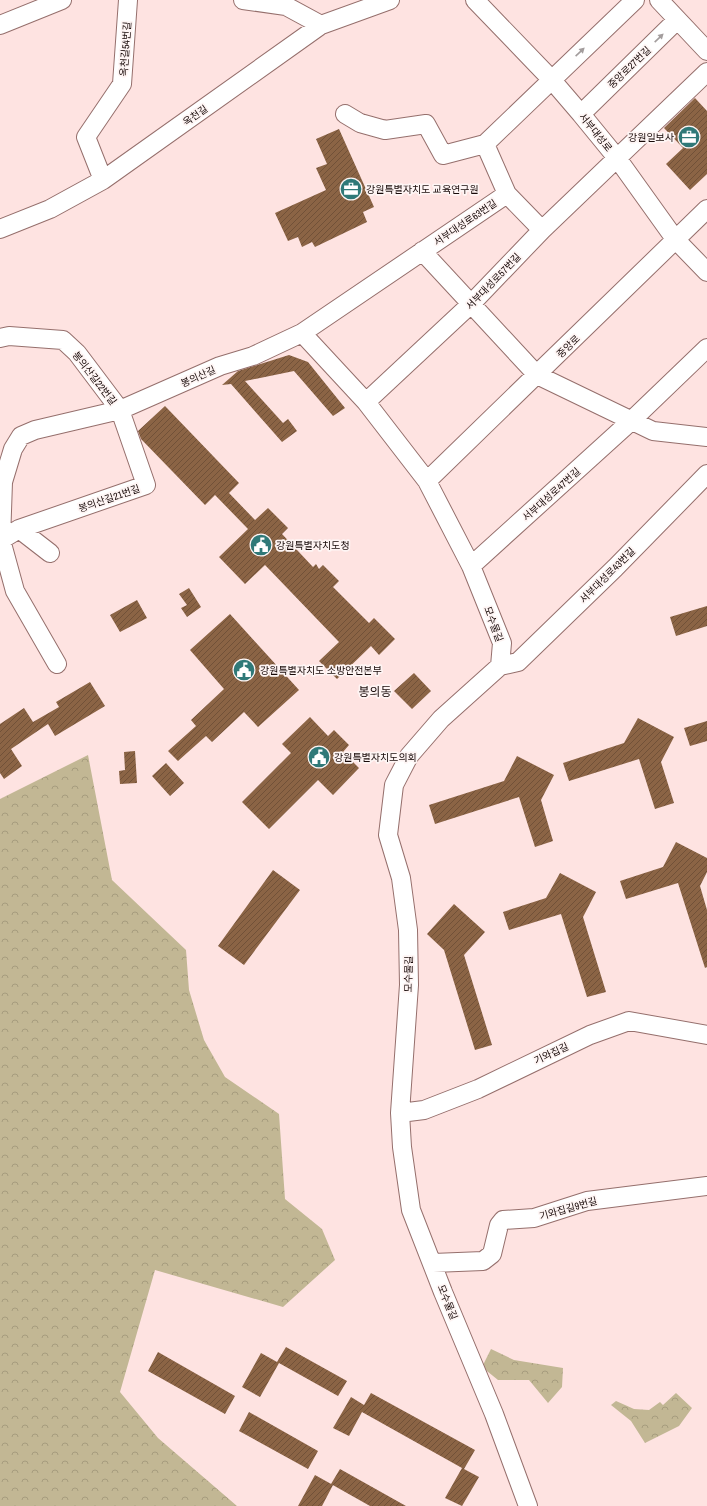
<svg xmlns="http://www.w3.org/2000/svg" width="707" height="1506" font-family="'Archivo Narrow','Noto Sans KR',sans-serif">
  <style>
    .forest { fill: url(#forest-crowns) }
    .building { fill: url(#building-hatch) }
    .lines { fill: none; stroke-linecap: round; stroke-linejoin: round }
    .minor-casing { stroke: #956f6c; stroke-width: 20 }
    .minor { stroke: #fff; stroke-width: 18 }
    .oneway { fill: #a39d9d }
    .labels { text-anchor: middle; stroke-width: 3.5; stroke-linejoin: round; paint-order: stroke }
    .street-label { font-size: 10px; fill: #180a09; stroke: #fef5f4 }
    .poi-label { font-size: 10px; fill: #180a09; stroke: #fef5f4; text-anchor: start }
    .quarter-label { font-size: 12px; fill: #180a09; stroke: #fef5f4 }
  </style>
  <defs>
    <pattern id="forest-crowns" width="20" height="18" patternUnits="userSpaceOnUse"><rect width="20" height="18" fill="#c2b794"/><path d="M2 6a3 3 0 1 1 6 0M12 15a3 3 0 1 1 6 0" fill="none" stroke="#a69c7e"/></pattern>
    <pattern id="building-hatch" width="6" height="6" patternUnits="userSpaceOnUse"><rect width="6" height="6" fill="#8b6445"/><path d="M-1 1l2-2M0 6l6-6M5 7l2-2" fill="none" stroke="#715138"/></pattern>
  </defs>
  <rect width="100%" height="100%" fill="#fee3e1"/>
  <!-- forest -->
  <path class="forest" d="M88,755L112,880L186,950L189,990L204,1040L225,1077L279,1114L285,1199L322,1229L335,1260L283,1307L155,1270L120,1392L158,1438L237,1506H0V799Z
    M491,1349L514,1360L563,1368L562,1387L548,1403L529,1380H498L482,1367Z
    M676,1393L692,1408L679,1426L645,1443L631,1421L611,1405L616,1401L634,1409L649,1410L660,1402L663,1405Z"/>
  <!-- building -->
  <path class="building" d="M695,98L707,111V174L690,190L666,164L683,148L664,128Z
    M339,129L374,207L363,212L367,222L315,247L312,242L302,247L298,237L288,241L275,213L326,190L316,168L327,164L316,139Z
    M289,355L308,362L345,408L333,416L294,371L245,381L283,423L288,419L297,431L282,442L231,384L222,385L238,371Z
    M165,406L239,483L229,493L255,520L268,508L288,528L282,534L313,567L316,564L319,569L323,565L339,581L333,587L369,623L374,618L395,639L379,655L371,646L337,679L319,661L339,642L265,565L245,584L219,557L248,529L215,495L205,505L141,439L138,431Z
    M189,588L201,607L187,617L181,608L187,605L179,594Z
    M137,600L147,618L120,632L110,615Z
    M707,606V626L676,636L670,617Z
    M230,614L299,690L258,727L244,712L212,742L206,736L178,761L168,751L196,726L191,720L224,689L190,650Z
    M414,673L431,691L412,709L394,691Z
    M90,682L105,706L55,736L48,724L11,749L22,766L4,779L0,773V724L24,708L33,722L59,707L56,702Z
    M310,717L328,736L334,730L349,745L343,752L359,768L333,795L318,780L269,829L242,802L291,753L282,744Z
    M638,718L674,737L661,762L674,803L655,809L639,759L569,781L563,763L624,743Z
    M707,721V741L690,746L684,728Z
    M135,751L137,783L120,784L119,771L125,770L124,752Z
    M517,756L554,775L541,800L553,841L535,847L519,797L435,824L429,805L504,781Z
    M166,763L184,783L170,796L152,776Z
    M676,842L707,858V872L700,886L707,910V967L705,968L678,883L626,899L620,881L663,867Z
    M273,870L300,890L244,965L218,946Z
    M560,873L596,892L583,917L606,992L587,997L561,914L509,930L503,912L546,898Z
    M454,904L485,932L464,955L492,1045L475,1050L444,950L427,934Z
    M286,1347L347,1381L338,1396L279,1363L260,1397L242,1387L261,1353L277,1362Z
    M158,1352L235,1396L225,1414L148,1371Z
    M371,1393L475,1450L464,1469L479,1477L462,1506L445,1498L462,1468L362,1412L349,1436L333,1428L351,1397L364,1405Z
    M249,1412L318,1451L308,1469L239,1431Z
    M340,1469L406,1506H370L331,1484Z
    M315,1475L333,1485L322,1506H298Z"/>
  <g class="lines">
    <!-- minor casing -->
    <g class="minor-casing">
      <path id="minor" d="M243,0L286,6L321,25
        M475,0L551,79L581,114L617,158L675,239L707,272
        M659,0L707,51
        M0,25L62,0
        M345,114L360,123L385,130L426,124L443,155L485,144
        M581,114L677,20
        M103,180L86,137L122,84L128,0
        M0,229L50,209L103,180L321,25L390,0
        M542,230L507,194L485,144L635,0
        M422,251L537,375L653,431L707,437
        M302,333L507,194
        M0,338L9,336L63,340L77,353L120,410L146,485L19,529L1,540
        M366,402L471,304L542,230L707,72
        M427,481L707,209
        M19,529L50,553
        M471,566L631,421L707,348
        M57,664L15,591L1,540L3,482L13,449L21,436L35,430L120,410L220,366L253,356L302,333L366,402L427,481L471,566L502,643L500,666L441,719L409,756L394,785L388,835L401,878L408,930L409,985L400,1113L402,1147L411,1210L443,1292L494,1414L528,1506
        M500,666L518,662L615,568L707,474
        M400,1113L424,1110L478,1089L590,1035L629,1021L707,1035
        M433,1263L483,1261L492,1254L499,1225L503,1220L534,1218L587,1201L707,1186"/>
    </g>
    <!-- minor -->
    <use href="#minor" class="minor"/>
  </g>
  <!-- one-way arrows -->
  <defs><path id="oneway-solid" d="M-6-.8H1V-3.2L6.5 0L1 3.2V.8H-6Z"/></defs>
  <g class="oneway">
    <use href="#oneway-solid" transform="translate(659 38) rotate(-44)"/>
    <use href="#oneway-solid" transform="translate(580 52) rotate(-43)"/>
  </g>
  <!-- icons -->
  <defs>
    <g id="office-disc" transform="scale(1.15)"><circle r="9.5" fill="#2f7978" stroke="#fef5f4"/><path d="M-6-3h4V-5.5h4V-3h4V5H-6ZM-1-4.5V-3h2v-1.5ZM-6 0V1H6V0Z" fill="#fff"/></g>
    <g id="civic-disc" transform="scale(1.15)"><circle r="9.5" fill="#2f7978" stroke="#fef5f4"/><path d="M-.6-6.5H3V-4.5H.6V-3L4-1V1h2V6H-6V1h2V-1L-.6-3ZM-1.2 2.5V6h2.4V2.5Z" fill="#fff"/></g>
  </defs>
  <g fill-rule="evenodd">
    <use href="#office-disc" x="689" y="137"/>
    <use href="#office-disc" x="351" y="189"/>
    <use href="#civic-disc" x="261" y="545"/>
    <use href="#civic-disc" x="244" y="670"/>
    <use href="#civic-disc" x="319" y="757"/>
  </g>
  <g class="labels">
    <!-- street labels -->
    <g class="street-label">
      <text transform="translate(125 49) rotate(-86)" y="4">옥천길54번길</text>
      <text transform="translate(629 67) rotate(-44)" y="4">중앙로27번길</text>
      <text transform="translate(195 115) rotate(-35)" y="4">옥천길</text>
      <text transform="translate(596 132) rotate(51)" y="4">서부대성로</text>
      <text transform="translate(465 222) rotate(-34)" y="4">서부대성로63번길</text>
      <text transform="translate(493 281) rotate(-46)" y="4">서부대성로57번길</text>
      <text transform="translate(568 346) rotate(-44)" y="4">중앙로</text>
      <text transform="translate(198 376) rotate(-24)" y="4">봉의산길</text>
      <text transform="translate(95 378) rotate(52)" y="4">봉의산길22번길</text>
      <text transform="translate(551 494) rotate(-42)" y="4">서부대성로47번길</text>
      <text transform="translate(109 498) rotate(-19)" y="4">봉의산길21번길</text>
      <text transform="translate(607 575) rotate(-45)" y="4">서부대성로43번길</text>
      <text transform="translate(494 624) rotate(70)" y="4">모수물길</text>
      <text transform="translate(408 974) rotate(-89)" y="4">모수물길</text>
      <text transform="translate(551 1053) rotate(-25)" y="4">기와집길</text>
      <text transform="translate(568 1208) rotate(-16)" y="4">기와집길9번길</text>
      <text transform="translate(448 1302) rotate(68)" y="4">모수물길</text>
    </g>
    <!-- poi labels -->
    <g class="poi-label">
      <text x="674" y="141" text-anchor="end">강원일보사</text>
      <text x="366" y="193">강원특별자치도 교육연구원</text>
      <text x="276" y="549">강원특별자치도청</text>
      <text x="260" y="674">강원특별자치도 소방안전본부</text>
      <text x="334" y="761">강원특별자치도의회</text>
    </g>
    <!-- quarter labels -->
    <g class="quarter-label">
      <text x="375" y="696">봉의동</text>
    </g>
  </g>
</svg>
